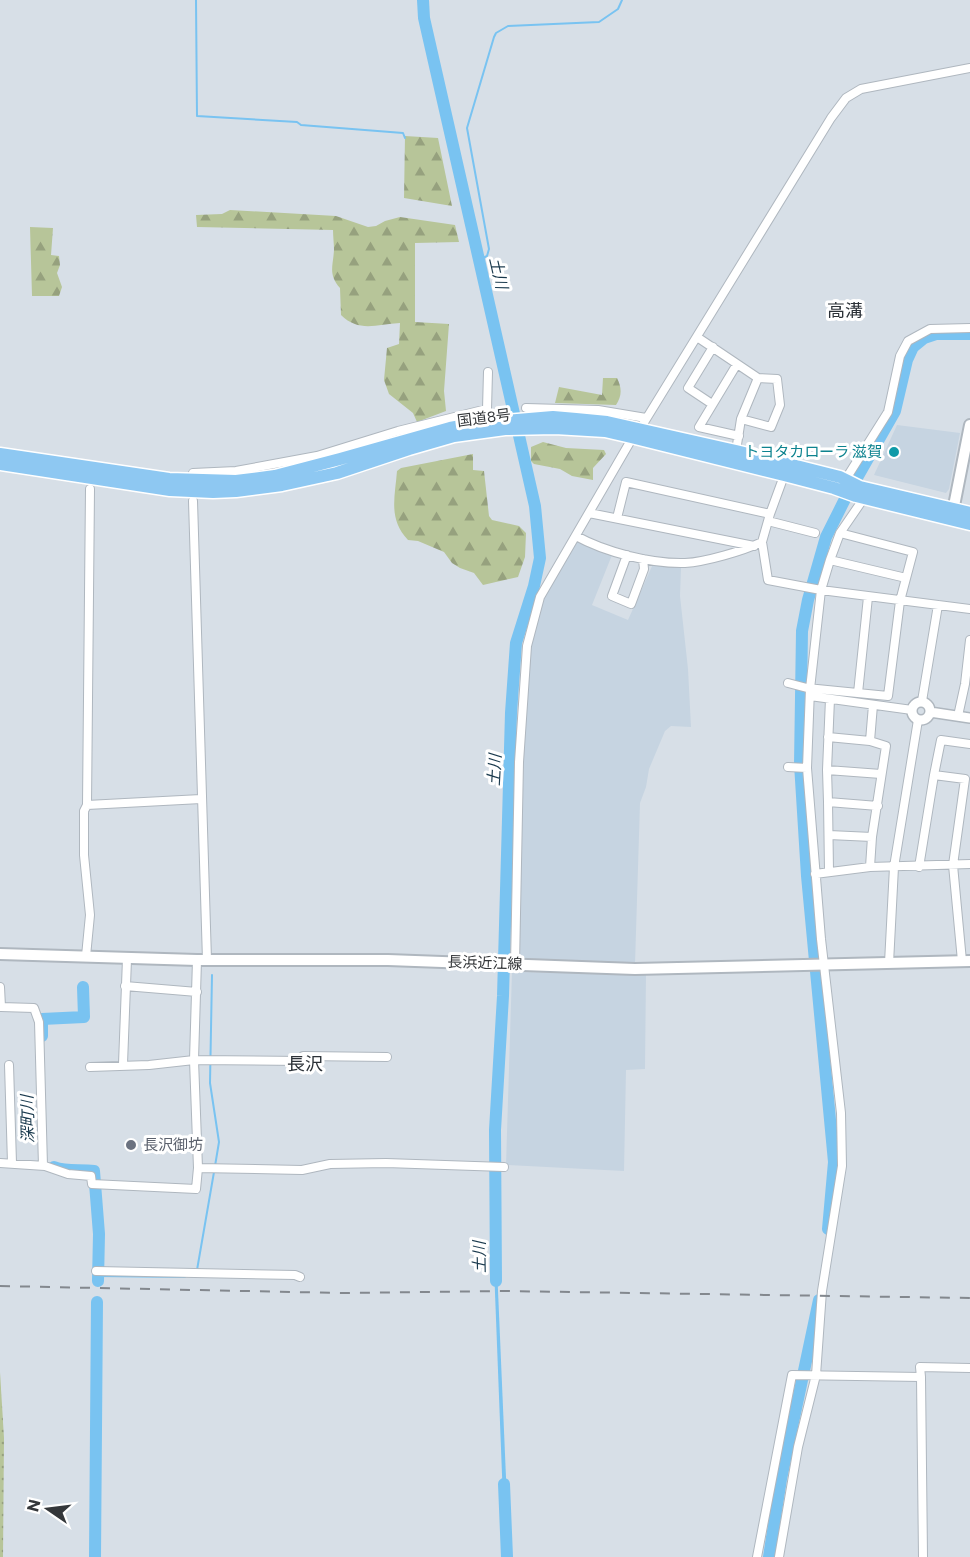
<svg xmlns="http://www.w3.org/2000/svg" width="970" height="1557" font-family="Commissioner,'Noto Sans JP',sans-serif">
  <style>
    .built { fill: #c6d4e1 }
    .green { fill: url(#green-dots) }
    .forest { fill: url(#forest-firs) }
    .water { fill: #79c3f1 }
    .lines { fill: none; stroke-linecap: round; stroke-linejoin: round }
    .stream { stroke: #79c3f1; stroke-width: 2 }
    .river { stroke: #79c3f1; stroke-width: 12 }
    .minor-casing { stroke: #afb7bf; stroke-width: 10 }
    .tertiary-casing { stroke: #afb7bf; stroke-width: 12 }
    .secondary-casing { stroke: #afb7bf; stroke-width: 14 }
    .trunk-casing { stroke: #fff; stroke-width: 15 }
    .minor { stroke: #fff; stroke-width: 8 }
    .tertiary { stroke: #fff; stroke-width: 9 }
    .secondary { stroke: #fff; stroke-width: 10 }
    .trunk { stroke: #8ec8f2; stroke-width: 12 }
    .rail { stroke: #83888e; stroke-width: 2; stroke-dasharray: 10 10; stroke-linecap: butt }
    .culture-dot { fill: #0f9aa8; stroke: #fff; stroke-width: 2 }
    .worship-dot { fill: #6b7280; stroke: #fff; stroke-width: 2 }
    .labels { text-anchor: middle; stroke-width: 6; stroke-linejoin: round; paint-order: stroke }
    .street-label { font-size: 15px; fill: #34373a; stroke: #fff }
    .culture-label { font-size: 15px; fill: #0d838f; stroke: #fff; text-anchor: end }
    .worship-label { font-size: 15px; fill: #5b616d; stroke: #fff; text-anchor: start }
    .water-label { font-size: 16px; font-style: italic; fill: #19394d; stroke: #fff }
    .quarter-label { font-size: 18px; fill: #2c3238; stroke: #fff }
  </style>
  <defs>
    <pattern id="green-dots" width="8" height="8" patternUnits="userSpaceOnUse" patternTransform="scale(1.5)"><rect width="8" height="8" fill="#b7c599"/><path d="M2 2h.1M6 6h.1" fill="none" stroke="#96a17e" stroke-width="1.8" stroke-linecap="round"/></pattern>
    <pattern id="forest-firs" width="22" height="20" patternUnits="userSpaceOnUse" patternTransform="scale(1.5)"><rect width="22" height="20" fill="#b7c599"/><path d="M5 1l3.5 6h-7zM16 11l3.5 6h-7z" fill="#96a17e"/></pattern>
  </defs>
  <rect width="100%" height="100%" fill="#d7dfe7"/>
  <!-- built -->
  <path class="built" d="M897,425L960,433L949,489L946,493L874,475Z
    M576,541L612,555L592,605L628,620L653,564L681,568L680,596L688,669L691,727L671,726L665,731L649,769L646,787L640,803L635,964L518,962L525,719L530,648L543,598Z
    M512,972L646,974L645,1069L626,1070L624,1171L506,1165Z"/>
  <!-- green -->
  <path class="green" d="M0,1372L4,1438L3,1557H0Z"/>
  <!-- forest -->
  <path class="forest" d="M405,136L438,138L452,206L404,198Z
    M230,210L336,216L368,227L376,226L385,221L400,217L455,225L459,242L415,243V322L449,324L444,391L446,411L417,422L413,413L389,394L384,380L387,348L399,344L400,323C377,324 359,333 341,315L340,288C328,274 333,267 334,250C334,244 333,236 333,230L197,227L196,215L222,214Z
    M30,227L53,228L51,255L59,256L60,265L57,273L62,287L59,296H32Z
    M603,378H617C622,388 622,396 616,405L555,403L559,387L602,395Z
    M543,442L566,448L604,450L606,454L593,468V480L572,476L560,469L534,464L531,461V447Z
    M473,454V470L484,471L489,516L492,520L519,526L526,533L525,557L518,577L483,585L474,573L460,568L452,563L444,552L418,541L408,540C388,519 395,497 397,471L401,468Z"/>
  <!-- water -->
  <path class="water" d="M494,1267H497L507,1501L503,1500Z"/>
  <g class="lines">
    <!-- stream -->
    <path class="stream" d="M196,0L197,116L297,122L301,125L403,133L405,138
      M479,260L487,256L489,249L467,128L494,37L496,33L508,26L599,22L618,9L622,0
      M212,975L210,1083L219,1142L215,1166
      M197,1270L214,1172
      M99,1276L185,1277"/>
    <!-- river -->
    <path class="river" d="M423,0L424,18L535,506L540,558L534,586L516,643L511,713L503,996L495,1130L496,1281
      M42,1036V1019L84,1017L83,987
      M54,1167C67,1172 80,1169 94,1171L99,1234L98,1281
      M828,1229L834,1162L807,876L800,764L802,631L808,600L826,537L846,497L895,411L907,360L913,347L924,338L936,334H970
      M504,1484L507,1557
      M95,1557L97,1302
      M769,1557L781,1479L819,1300"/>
    <!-- minor casing -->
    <g class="minor-casing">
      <path id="minor" d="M697,337L758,378L777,379L780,405L771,427L741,419
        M737,364L699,427L739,436
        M712,404L688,388L713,347
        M526,408L598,410L646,418
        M640,429L831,118L846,98L861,89L970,68
        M736,451L741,419L758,378
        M193,473L236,471L317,456L398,431L487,409L488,372
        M849,474L888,412L900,356L908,341L930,329L970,328
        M193,501L207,960
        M589,513L754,546
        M770,514L785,473
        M617,518L626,482L770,514L762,542
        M768,521L815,533
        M576,536C605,552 651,564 685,563C705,562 743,551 762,542L768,580L821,590L970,609
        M627,555L612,596L631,604L644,569L643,559
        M830,560L906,578
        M788,683L807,688L888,696L900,601L913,552L840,533
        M858,693L868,597
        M810,696L912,710
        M922,701L938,605
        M958,716L965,684L970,640
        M828,737L870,741
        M788,767L807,768
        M827,770L830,699
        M934,775L941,740L970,744
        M828,802L829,871
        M87,805L201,799
        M878,806L828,802L827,770L881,774
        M829,835L872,837
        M870,867L872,837L886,746L870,741L873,705
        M919,867L934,775L965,779L953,865L962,961
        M815,874L870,867L970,864
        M86,956L90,915L84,855V811L87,805L90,489
        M889,963L894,867L918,720
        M515,964L519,762L527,646L540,597L630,442L631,437
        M125,986L197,992
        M0,987L1,1007L34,1008L39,1022L43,1166
        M123,1064L127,959
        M9,1065L12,1163
        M90,1067L149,1065L194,1060L301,1061L303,1056L387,1057
        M0,1163L45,1166L68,1174L91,1176L92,1184L196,1189L198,1168L194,1060L197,960
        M198,1168L302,1170L330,1164L386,1163L504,1167
        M96,1271L295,1275L300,1277
        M921,1377L923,1557
        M757,1557L792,1375L921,1377L920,1367L970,1368
        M779,1557L798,1447L816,1375L822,1291L842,1166L841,1113L821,939L807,768L810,689L821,590L830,560L840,533L864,498"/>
    </g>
    <!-- tertiary casing -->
    <g class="tertiary-casing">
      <path id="tertiary" d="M912 711a9 9 0 1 1 18 0a9 9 0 1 1-18 0Z
        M930,712L970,718"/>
    </g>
    <!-- secondary casing -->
    <g class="secondary-casing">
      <path id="secondary" d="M952,516L970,425
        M0,954L197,960H388L635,969L970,961"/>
    </g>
    <!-- trunk casing -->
    <g class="trunk-casing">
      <path id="trunk" d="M0,454L169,479L236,481L275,476L340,459L450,428L472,424L553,417L576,419L607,422L736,451L840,477L860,487L970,513
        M0,464L170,490L213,492L236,491L282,485L337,473L409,449L454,436L505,429L555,428L605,431L631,437L784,475L834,488L856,496L970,524"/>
    </g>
    <!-- minor -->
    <use href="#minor" class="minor"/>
    <!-- tertiary -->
    <use href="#tertiary" class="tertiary"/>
    <!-- secondary -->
    <use href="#secondary" class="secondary"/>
    <!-- trunk -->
    <use href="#trunk" class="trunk"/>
    <!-- rail -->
    <path class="rail" d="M0,1286L342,1293L504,1291L970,1298"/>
  </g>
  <!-- markers -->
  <circle class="culture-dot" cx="894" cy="452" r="6"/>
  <circle class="worship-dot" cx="131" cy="1145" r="6"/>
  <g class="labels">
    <!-- street labels -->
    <g class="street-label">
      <text transform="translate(484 418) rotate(-7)" y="5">国道8号</text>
      <text transform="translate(485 963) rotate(2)" y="5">長浜近江線</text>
    </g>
    <!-- culture labels -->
    <g class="culture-label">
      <text x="882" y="457">トヨタカローラ 滋賀</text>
    </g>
    <!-- worship labels -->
    <g class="worship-label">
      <text x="143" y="1150">長沢御坊</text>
    </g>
    <!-- water labels -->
    <g class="water-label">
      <text transform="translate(499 273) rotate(77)" y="6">土川</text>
      <text transform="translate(494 770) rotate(-87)" y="6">土川</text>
      <text transform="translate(27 1119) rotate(-91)" y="6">深町川</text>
      <text transform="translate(479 1257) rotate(-91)" y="6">土川</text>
    </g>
    <!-- quarter labels -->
    <g class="quarter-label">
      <text x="845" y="317">高溝</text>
      <text x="305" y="1070">長沢</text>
    </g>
  </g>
  <!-- north arrow -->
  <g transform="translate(48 1509) rotate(284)" stroke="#ffffff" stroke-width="4.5" paint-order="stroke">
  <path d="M0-4.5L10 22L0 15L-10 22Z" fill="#34373a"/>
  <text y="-9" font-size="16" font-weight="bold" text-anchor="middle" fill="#34373a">N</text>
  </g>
</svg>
